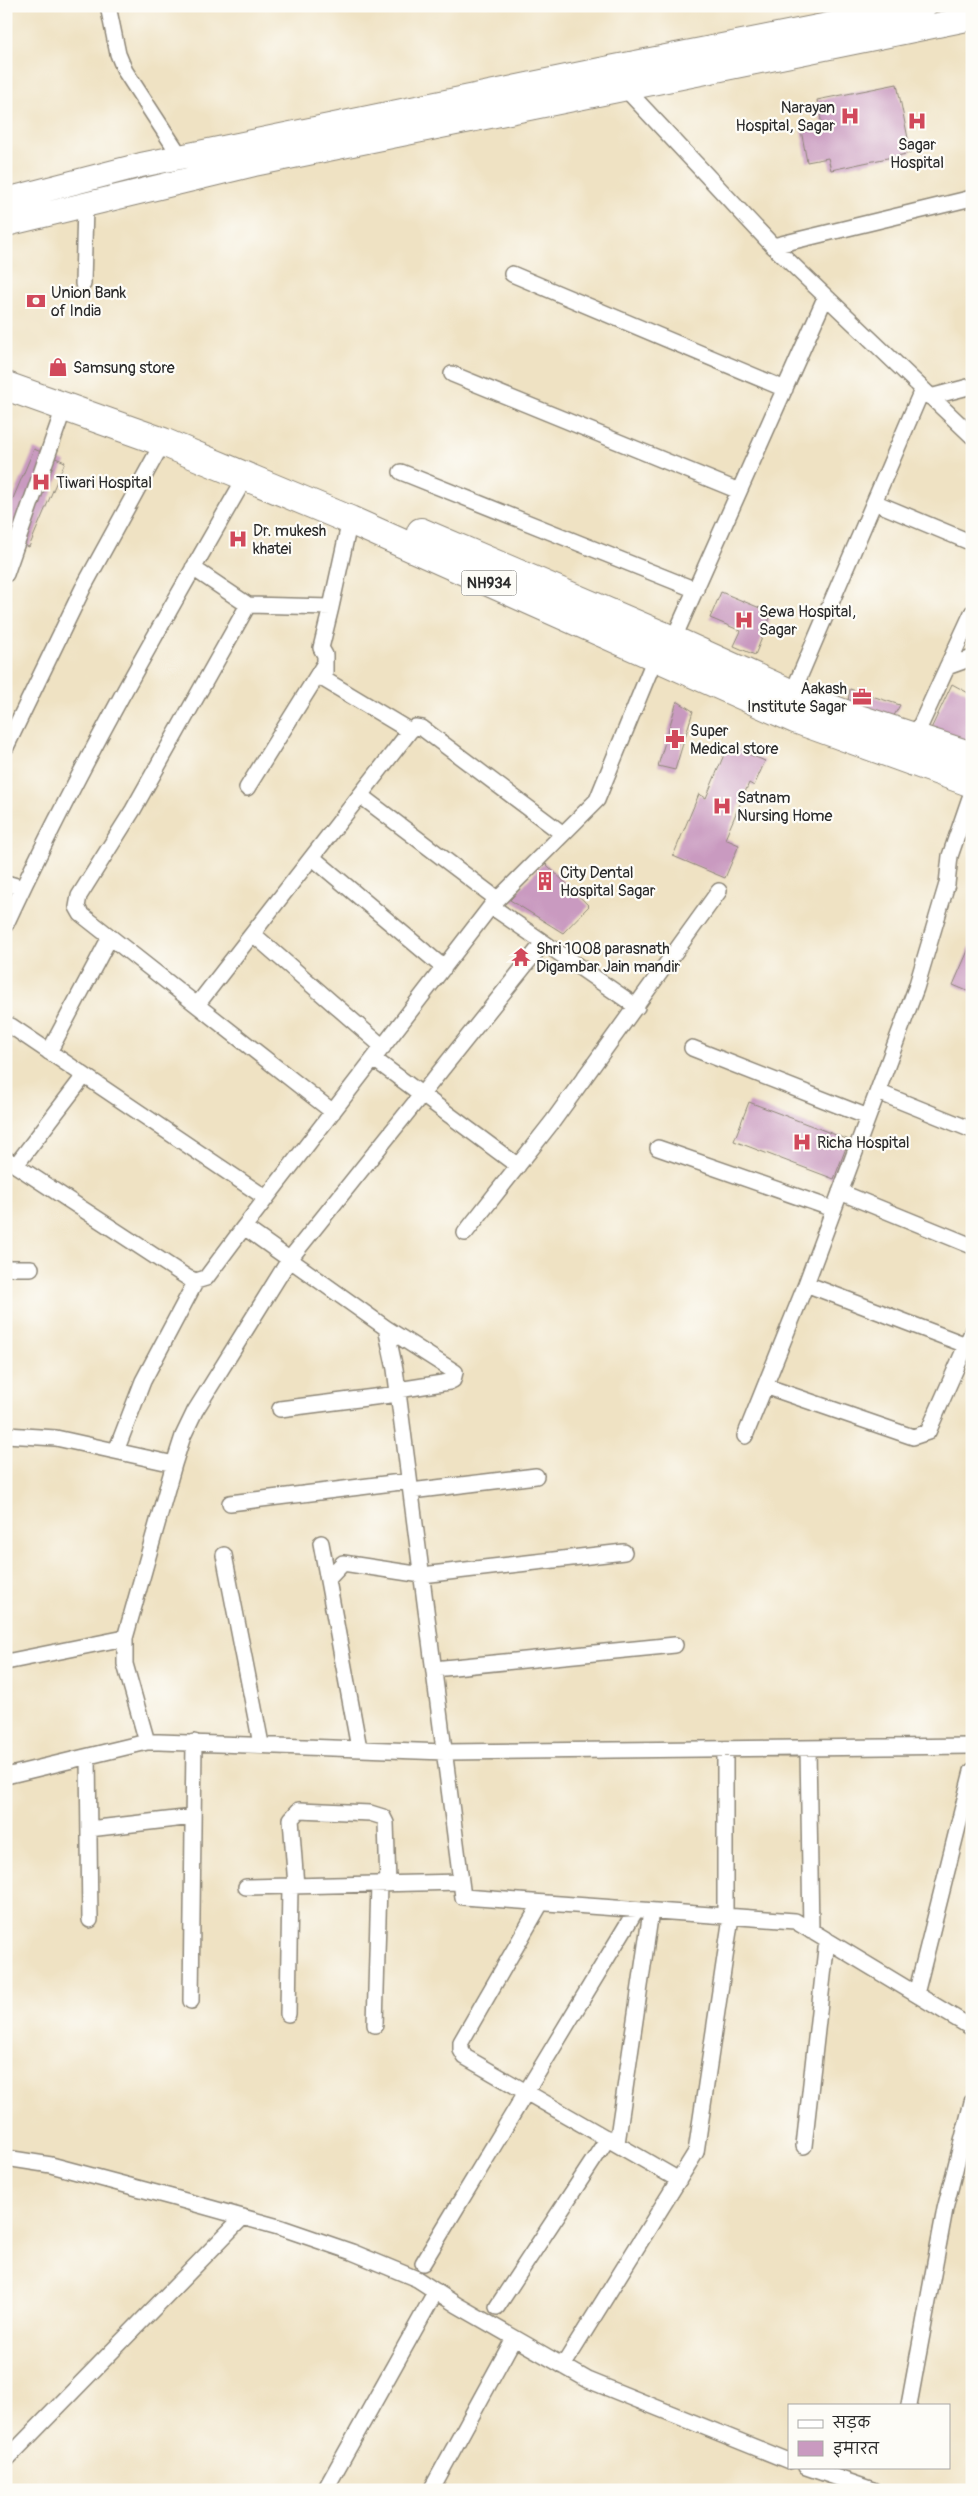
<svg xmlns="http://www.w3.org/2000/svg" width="978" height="2496" font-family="Pangolin,'Playpen Sans Deva',sans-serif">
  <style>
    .building { fill: #c99ac0 }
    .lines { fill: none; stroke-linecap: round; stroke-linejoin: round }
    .street-casing { stroke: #8d8677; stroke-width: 18 }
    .primary-casing { stroke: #8d8677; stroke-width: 26 }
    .highway-casing { stroke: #8d8677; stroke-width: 30 }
    .street { stroke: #fff; stroke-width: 15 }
    .primary { stroke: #fff; stroke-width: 24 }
    .highway { stroke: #fff; stroke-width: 28 }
    .labels { text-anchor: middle; stroke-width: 4.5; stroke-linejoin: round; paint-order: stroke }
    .shield { fill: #fdfcf7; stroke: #6a6a68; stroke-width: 1 }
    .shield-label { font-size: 15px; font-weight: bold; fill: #2b2b2b }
    .poi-label { font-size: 16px; fill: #2b2b2b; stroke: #fdfcf7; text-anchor: start }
  </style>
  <rect width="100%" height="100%" fill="#fdfcf7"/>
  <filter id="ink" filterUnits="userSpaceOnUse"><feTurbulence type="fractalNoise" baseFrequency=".02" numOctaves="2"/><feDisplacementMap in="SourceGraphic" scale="10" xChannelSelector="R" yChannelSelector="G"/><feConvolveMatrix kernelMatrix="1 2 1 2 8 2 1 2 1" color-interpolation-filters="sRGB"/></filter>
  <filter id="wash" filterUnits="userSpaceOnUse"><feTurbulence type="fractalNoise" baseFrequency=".0096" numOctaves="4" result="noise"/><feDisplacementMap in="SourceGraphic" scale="20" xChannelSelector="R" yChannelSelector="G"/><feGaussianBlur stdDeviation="1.12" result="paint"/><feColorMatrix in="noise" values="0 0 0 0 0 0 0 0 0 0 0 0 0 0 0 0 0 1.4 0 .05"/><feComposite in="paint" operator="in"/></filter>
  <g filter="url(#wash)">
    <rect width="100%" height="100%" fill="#efe2c3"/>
    <g id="blocks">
      <!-- building -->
      <path class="building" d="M897,84L911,153L831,170L828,158L807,162L801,130L822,125L817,100Z
        M34,449L65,462L29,547L6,537V515Z
        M721,592L772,613L755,655L734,646L741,631L710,618Z
        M952,684L972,695V748L929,733Z
        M850,689L900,705L891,721L847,707Z
        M677,701L693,711L675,770L658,766Z
        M728,745L765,761L754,786L749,783L725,839L739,845L725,878L673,856L699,794L706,798Z
        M544,862L589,906L563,933L510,900Z
        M970,946L972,947V993L953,985Z
        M749,1102L849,1140L834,1179L734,1141Z"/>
    </g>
  </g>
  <g filter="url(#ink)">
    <use href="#blocks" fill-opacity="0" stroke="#8d8677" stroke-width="1"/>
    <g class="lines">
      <!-- street casing -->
      <g class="street-casing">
        <path id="street" d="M108,6L118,54L125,71L181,157
          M622,85L773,246L972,436
          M773,246L972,198
          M512,274L785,389
          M83,284L85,205
          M825,298L673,640L655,658L597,800L491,906L244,1227L386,1328L395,1369L463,1897L795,1921L972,2028
          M452,374L739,491
          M930,397L972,386
          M401,472L696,590
          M874,502L972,543
          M193,568L248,605L331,607L321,648L325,655V663L247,788
          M6,574L65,405
          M248,605L133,810L79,896L77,907L81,914L333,1112
          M331,607L350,520
          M325,663V680L410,731
          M947,667L972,658
          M792,694L922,390
          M915,737L972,613
          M6,747L83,588L163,442
          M361,796L497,899
          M313,858L444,968
          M6,883L23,888
          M491,906L637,1007
          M6,924C77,770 161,624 245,478
          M253,934L383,1047
          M197,1005L410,731L415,727L422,728L563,834
          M11,1026L266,1198
          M692,1048L868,1117
          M49,1052L110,937
          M374,1059L518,1166
          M878,1092L972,1130
          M658,1148L833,1209
          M6,1159L188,1278L196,1281L206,1278L244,1227
          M16,1165L84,1076
          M840,1192L972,1246
          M465,1233L553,1121L719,891
          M6,1268H31
          M806,1284L966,1345
          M386,1328L455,1372L453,1380L449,1382L398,1390
          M765,1386L913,1437L928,1432L972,1332
          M280,1409L398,1394
          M6,1435L56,1438L174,1464
          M745,1436L806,1284L916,988L947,884L950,856L972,792
          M116,1451L143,1381L196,1281
          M411,1491L536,1476
          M230,1503L409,1481
          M321,1543L359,1748
          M224,1555L261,1744
          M328,1579L343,1563L422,1575L624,1552
          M6,1662L125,1638
          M434,1669L675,1645
          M147,1742L125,1664V1638L174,1464L183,1436L195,1411L289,1260L543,943
          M808,1749L811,1931
          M725,1750V1916
          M88,1757L90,1920
          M6,1776L147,1742H159L445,1752L972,1746
          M89,1829L193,1817
          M296,1886L291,1819L299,1810L370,1813L383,1817L386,1823L388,1883
          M246,1887L461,1882
          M541,1903L461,2042V2050L465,2057L679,2180
          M916,1994L972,1771
          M191,2001L194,1742
          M288,2014L290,1886
          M375,2025L379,1884
          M617,2143L651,1911
          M804,2146L827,1940
          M6,2158L51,2165L171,2197L282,2228L352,2252L417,2279L457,2305L588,2380L789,2461
          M423,2263L636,1910
          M497,2307L608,2138
          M563,2366L696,2152L731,1917
          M909,2405L945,2209L972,2102
          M6,2460L243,2217
          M806,2467L873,2490
          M325,2490L436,2291
          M431,2490L514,2338"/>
      </g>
      <!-- primary casing -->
      <g class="primary-casing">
        <path id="primary" d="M6,200L141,165L610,68L924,6
          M6,224L254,164L972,18"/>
      </g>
      <!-- highway casing -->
      <g class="highway-casing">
        <path id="highway" d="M6,386L163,442L350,520L795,719L972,783
          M421,532L673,640L792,694L856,718L972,756"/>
      </g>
      <!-- street -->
      <use href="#street" class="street"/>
      <!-- primary -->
      <use href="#primary" class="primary"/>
      <!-- highway -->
      <use href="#highway" class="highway"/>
    </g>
  </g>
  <!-- icons -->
  <defs>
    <g id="hospital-bare" transform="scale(1.5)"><path d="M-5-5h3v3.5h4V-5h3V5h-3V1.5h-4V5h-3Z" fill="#d1495b" stroke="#fdfcf7" stroke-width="2.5" paint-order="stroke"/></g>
    <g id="bank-bare" transform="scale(1.5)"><path d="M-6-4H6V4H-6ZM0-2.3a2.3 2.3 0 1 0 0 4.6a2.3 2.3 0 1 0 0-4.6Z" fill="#d1495b" stroke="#fdfcf7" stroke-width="2.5" paint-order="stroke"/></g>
    <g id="shop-bare" transform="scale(1.5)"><path d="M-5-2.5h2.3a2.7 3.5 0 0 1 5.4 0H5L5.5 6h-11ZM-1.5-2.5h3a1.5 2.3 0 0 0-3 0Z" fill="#d1495b" stroke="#fdfcf7" stroke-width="2.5" paint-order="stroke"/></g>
    <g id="office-bare" transform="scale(1.5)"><path d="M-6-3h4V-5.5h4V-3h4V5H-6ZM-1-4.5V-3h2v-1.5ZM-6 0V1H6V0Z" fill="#d1495b" stroke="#fdfcf7" stroke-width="2.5" paint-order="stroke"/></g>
    <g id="pharmacy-bare" transform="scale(1.5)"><path d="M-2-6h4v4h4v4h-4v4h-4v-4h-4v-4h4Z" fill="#d1495b" stroke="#fdfcf7" stroke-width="2.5" paint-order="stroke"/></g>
    <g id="building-bare" transform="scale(1.5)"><path d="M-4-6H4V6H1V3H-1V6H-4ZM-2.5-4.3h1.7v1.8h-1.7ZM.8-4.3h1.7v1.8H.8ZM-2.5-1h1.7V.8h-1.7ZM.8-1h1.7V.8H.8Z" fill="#d1495b" stroke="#fdfcf7" stroke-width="2.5" paint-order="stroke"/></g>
    <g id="temple-bare" transform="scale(1.5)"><path d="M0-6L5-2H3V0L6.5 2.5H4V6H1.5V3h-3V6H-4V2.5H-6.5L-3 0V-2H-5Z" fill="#d1495b" stroke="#fdfcf7" stroke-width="2.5" paint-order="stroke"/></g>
  </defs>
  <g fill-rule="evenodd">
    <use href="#hospital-bare" x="850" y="116"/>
    <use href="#hospital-bare" x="917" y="121"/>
    <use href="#bank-bare" x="36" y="301"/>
    <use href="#shop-bare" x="58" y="367"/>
    <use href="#hospital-bare" x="41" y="482"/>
    <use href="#hospital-bare" x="238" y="539"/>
    <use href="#hospital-bare" x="744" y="620"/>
    <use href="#office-bare" x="862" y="697"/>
    <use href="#pharmacy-bare" x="675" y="739"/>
    <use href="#hospital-bare" x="722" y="806"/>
    <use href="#building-bare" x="545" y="881"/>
    <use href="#temple-bare" x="521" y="957"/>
    <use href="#hospital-bare" x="802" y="1142"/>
  </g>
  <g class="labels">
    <!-- shield labels -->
    <rect class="shield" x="461.5" y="570.5" width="55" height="25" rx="4"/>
    <g class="shield-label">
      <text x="489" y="588">NH934</text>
    </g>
    <!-- poi labels -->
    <g class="poi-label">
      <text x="835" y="113" text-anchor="end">Narayan<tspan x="835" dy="18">Hospital, Sagar</tspan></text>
      <text x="917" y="150" text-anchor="middle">Sagar<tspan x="917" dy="18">Hospital</tspan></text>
      <text x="51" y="298">Union Bank<tspan x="51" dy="18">of India</tspan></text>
      <text x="73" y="373">Samsung store</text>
      <text x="56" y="488">Tiwari Hospital</text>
      <text x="253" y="536">Dr. mukesh<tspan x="253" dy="18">khatei</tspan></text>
      <text x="759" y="617">Sewa Hospital,<tspan x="759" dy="18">Sagar</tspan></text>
      <text x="847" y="694" text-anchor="end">Aakash<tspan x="847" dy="18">Institute Sagar</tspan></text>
      <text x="690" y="736">Super<tspan x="690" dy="18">Medical store</tspan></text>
      <text x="737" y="803">Satnam<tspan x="737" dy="18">Nursing Home</tspan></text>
      <text x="560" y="878">City Dental<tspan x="560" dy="18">Hospital Sagar</tspan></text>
      <text x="536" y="954">Shri 1008 parasnath<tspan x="536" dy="18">Digambar Jain mandir</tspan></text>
      <text x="817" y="1148">Richa Hospital</text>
    </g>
  </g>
  <!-- margin -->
  <rect width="978" height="2496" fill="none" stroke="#fdfcf7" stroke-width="25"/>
  <!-- legend -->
  <rect x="788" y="2404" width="162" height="65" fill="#fdfcf7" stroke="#a9a8a5"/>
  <rect x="798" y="2420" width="25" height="8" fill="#ffffff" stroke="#a9a8a5"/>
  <text x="833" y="2428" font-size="15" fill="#2b2b2b">सड़क</text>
  <rect x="798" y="2441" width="25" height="15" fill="#c99ac0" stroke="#a9a8a5"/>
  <text x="833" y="2454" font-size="15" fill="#2b2b2b">इमारत</text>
</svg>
